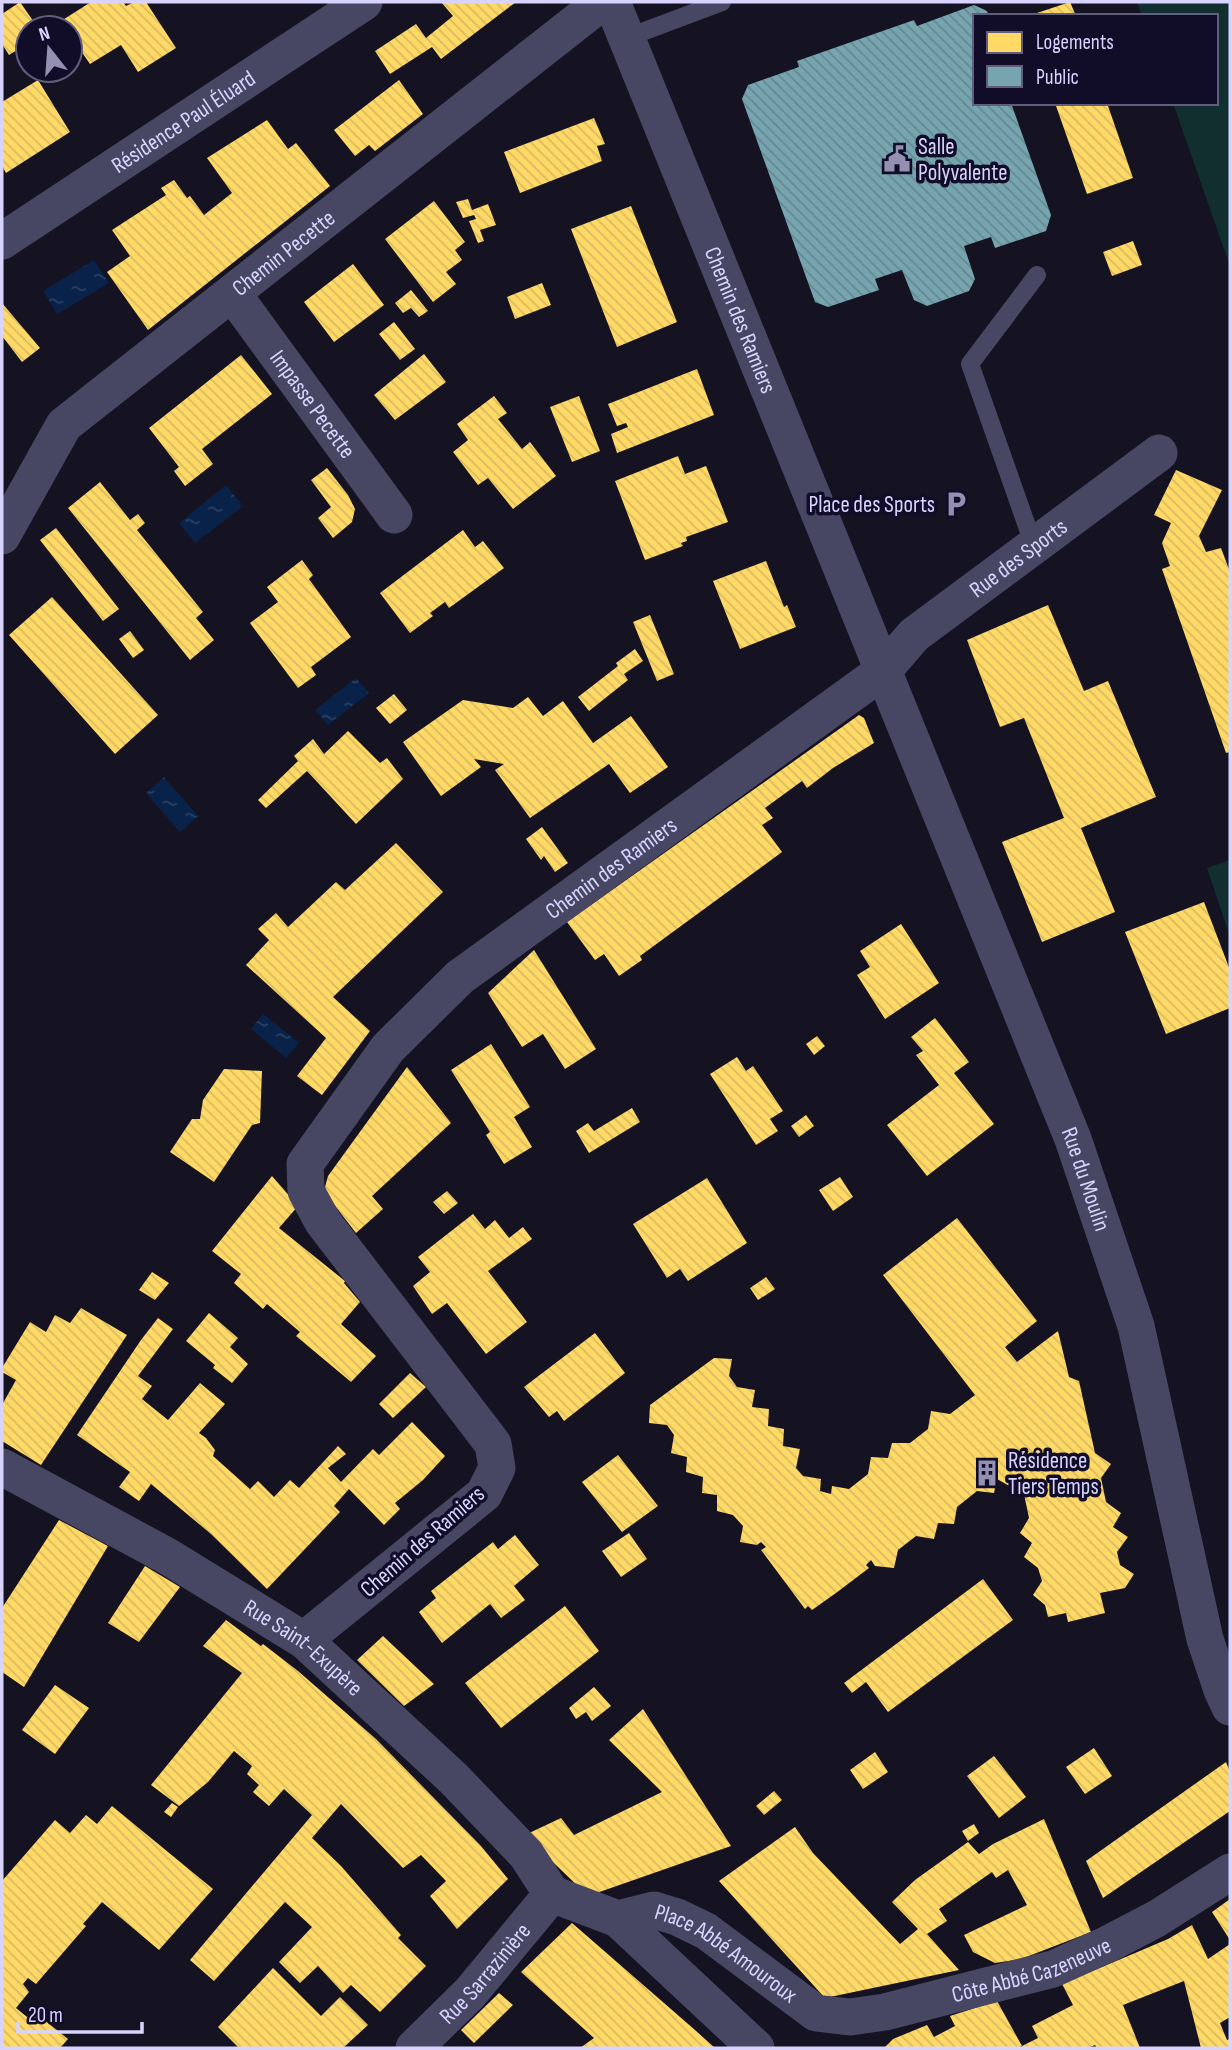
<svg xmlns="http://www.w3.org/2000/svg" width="1232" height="2050" font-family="'Sofia Sans Condensed',sans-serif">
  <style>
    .grass { fill: #102f2e }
    .water { fill: url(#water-ripples) }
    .homes { fill: url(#homes-back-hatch) }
    .public { fill: url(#public-back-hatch) }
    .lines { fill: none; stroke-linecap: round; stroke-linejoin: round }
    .service { stroke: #474763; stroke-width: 18 }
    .minor { stroke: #474763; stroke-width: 37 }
    .labels { text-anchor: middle; stroke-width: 7; stroke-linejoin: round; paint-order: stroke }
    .street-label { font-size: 23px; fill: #d8d4ff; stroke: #110d28 }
    .poi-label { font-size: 23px; fill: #d8d4ff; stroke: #110d28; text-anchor: start }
  </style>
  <defs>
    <pattern id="water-ripples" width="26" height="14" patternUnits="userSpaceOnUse" patternTransform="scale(1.75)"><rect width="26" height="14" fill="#082249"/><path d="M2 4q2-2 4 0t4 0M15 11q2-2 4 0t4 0" fill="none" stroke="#2b4164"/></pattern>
    <pattern id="homes-back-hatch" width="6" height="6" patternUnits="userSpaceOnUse" patternTransform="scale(1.75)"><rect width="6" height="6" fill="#ffd966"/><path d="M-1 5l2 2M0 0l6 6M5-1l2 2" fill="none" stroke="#d9ba61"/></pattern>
    <pattern id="public-back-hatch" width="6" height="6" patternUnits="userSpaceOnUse" patternTransform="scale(1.75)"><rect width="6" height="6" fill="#76a5af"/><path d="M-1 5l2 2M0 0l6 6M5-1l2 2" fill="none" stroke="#668791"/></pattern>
  </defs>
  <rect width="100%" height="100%" fill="#151322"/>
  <!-- grass -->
  <path class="grass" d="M1137,2H1230V266L1173,103H1216V16H1142Z
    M1230,860V937L1207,868Z"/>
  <!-- water -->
  <path class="water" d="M94,260L109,283L57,314L43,291Z
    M226,485L243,506L195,543L179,523Z
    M356,678L369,693L328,725L315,710Z
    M164,777L198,816L180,832L146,793Z
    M263,1014L299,1043L286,1058L251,1029Z"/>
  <!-- homes -->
  <path class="homes" d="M20,2L38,28H28V43L9,55L2,44V14Z
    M91,2H123L126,6L134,2H146L176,48L138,72L121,45L90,64L70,35V28H65L61,21Z
    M441,2H516L441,59L432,47L390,74L375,51L416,24L426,38L453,16Z
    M1070,2L1076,16H1031V15Z
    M38,80L70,132L6,173L2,166V102Z
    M399,80L423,114L375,151L369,145L355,156L334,130Z
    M1055,103H1107L1133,178L1087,194Z
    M594,118L605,144L597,146L602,161L520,193L504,152Z
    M267,120L288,149L296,143L330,186L148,330L107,272L130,256L112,230L166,195L161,188L174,180L187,198L190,196L204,215L232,193L207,158Z
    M468,199L472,210L488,204L496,225L480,230L484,241L478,243L469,221L476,219L474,215L463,218L456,202Z
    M434,201L465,242L455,250L462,260L446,272L456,284L433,302L385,239Z
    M631,206L677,322L617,347L571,229Z
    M1133,241L1142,265L1112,276L1103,252Z
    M353,264L384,305L334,342L304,302Z
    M542,283L551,305L515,319L507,297Z
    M411,290L428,311L419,317L411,308L403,313L395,303Z
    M2,303L40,348L22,362L2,336Z
    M394,322L415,349L400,360L379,334Z
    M424,354L446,382L395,420L374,395Z
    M241,355L272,394L202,449L213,464L185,486L174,471L179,467L149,428Z
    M697,369L714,415L617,453L611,434L628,427L626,423L617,426L608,404Z
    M494,396L507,413L498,419L522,449L530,442L556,476L513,509L488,478L478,485L453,452L468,440L457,424Z
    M579,396L600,451L572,462L550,407Z
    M678,456L685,474L706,466L728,522L686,537L687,541L681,543L683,546L645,560L615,481Z
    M327,468L348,495L355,509L352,522L333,538L318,518L331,507L311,480Z
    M1176,470L1222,490L1199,536L1206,552L1221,548L1230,572V752L1226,753L1162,569L1170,566L1162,543L1171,523L1154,515Z
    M100,482L130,520L138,514L145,523L137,530L203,612L196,618L214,640L190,660L68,508Z
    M56,528L119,609L103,621L40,540Z
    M463,530L475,547L483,541L504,568L449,608L445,602L430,613L433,616L410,633L380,593Z
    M302,560L313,575L309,579L351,637L311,667L316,675L298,688L250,623L278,602L267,587Z
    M766,561L784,607L787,605L796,627L740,649L713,581Z
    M52,597L158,715L115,754L9,635Z
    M1048,605L1084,691L1108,681L1156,797L1081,828L1115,912L1042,942L1002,842L1064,818L1024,718L1000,727L967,640Z
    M650,615L674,674L657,681L633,622Z
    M130,631L144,650L133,658L119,639Z
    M635,649L643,661L624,674L628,680L589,711L578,697L618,666L616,663Z
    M394,694L407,710L390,724L376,708Z
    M528,697L543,716L563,701L593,743L631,716L668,767L630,793L609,764L530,818L495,770L504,764L474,759L481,767L441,796L403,742L463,700L513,708Z
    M859,715L864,718L874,743L833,768L807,788L802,781L765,808L773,818L762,825L782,852L640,956L642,960L619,976L604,954L595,960L567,922Z
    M348,731L380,763L387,758L403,779L356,824L307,771L266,808L258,800L298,761L294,756L313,739L324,754Z
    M542,827L568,863L555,872L544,856L541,860L526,839Z
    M396,843L443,892L333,997L370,1031L322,1095L297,1076L326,1038L246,965L269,940L258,929L276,913L288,927L336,882L345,890Z
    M1204,902L1230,970V1008L1166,1034L1125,932Z
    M901,924L939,983L885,1019L857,975L870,967L860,951Z
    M534,950L596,1049L565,1069L543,1034L522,1047L488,993Z
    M935,1018L969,1062L954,1073L994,1124L927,1176L887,1125L939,1085L916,1055L923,1051L911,1037Z
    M817,1036L825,1046L814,1055L806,1044Z
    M491,1044L530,1107L514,1117L532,1147L504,1164L486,1135L490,1132L451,1070Z
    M737,1057L746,1071L753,1066L783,1111L770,1119L778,1131L756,1145L710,1074Z
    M407,1067L451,1123L372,1196L383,1209L356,1233L329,1198L325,1187L328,1176Z
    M224,1069L262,1071L260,1123L252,1125L214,1182L170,1152L192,1119H200L203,1100Z
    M632,1108L640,1122L589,1153L576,1131L588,1123L594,1131Z
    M806,1115L814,1126L799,1137L791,1126Z
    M272,1176L298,1206L279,1228L345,1281L344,1283L360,1302L341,1324L376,1356L351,1382L296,1336L300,1332L267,1304L263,1309L234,1283L241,1274L212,1251Z
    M840,1177L853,1197L833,1211L819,1190Z
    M707,1178L747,1243L688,1281L680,1269L667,1278L633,1224Z
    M447,1191L458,1203L444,1214L433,1202Z
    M473,1214L485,1229L495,1220L509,1238L523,1227L532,1239L488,1271L527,1322L486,1354L447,1303L432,1314L413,1286L430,1272L418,1257Z
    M957,1218L1037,1321L1005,1347L1017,1362L1058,1331L1069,1377L1079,1381L1095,1453L1111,1464L1101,1478L1106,1502L1121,1513L1113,1527L1128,1537L1117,1552L1120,1565L1134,1574L1125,1588L1100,1593L1105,1613L1068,1622L1066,1613L1048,1617L1045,1605L1033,1595L1042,1581L1038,1568L1024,1557L1032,1543L1020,1533L1029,1518L1024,1494L997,1479L994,1493L977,1491L957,1507L954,1524L938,1523L934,1539L916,1536L898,1550L894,1568L875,1566L871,1560L866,1565L869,1568L836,1593L812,1610L808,1606L805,1609L761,1550L766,1547L761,1542L757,1545L740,1542L743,1526L733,1515L717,1511V1495L702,1493L703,1477L686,1472L687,1457L671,1453L674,1435L667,1425L649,1423L650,1405L714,1358L732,1359L729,1376L737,1387L755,1390L752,1407L769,1409L768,1426L784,1429L783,1446L800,1449L796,1468L803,1476L821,1479L820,1491L831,1494L832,1486L849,1489L868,1474L871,1457L888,1458L892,1443H910L928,1429L931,1411L950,1414L975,1395L883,1275Z
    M152,1272L169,1283L155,1300L139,1290Z
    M766,1277L775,1289L758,1300L750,1288Z
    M81,1308L127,1335L41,1465L2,1441V1405L16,1380L2,1372V1368L30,1322L46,1332L55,1315L70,1323Z
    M209,1313L238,1338L230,1347L248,1364L232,1383L213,1368L215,1365L186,1341Z
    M158,1318L173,1329L138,1376L152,1386L142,1399L168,1420L200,1383L225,1404L199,1433L206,1438L215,1450L213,1456L250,1489L258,1481L274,1497L290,1480L299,1488L338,1446L346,1454L328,1468L341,1482L373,1449L379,1455L412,1422L445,1456L423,1480L395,1503L400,1509L384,1525L349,1489L334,1506L340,1512L267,1589L211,1534L151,1484L139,1501L119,1487L130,1472L77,1435L141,1340Z
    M595,1333L625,1373L564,1421L557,1411L549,1417L524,1387Z
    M410,1373L426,1387L393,1418L379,1404Z
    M618,1455L658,1506L622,1532L582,1482Z
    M59,1520L108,1546L24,1687L2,1672V1608Z
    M629,1533L647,1559L621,1577L602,1551Z
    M515,1535L539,1565L514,1586L525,1600L501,1618L490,1604L442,1643L419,1612L436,1598L431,1591L493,1542L498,1549Z
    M145,1566L180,1587L139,1642L108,1623Z
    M983,1579L1013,1620L888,1712L866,1682L852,1693L844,1683Z
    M565,1606L599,1651L501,1728L465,1683Z
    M226,1620L261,1646L263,1644L298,1671L376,1739L481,1846L508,1879L457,1929L430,1896L446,1881L421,1855L403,1868L341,1804L312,1838L341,1866L401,1935L398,1938L426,1966L380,2012L351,1985L343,1993L318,1966L300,1983L279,1962L312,1927L285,1902L214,1981L190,1960L312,1815L284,1789L269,1806L253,1792L259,1785L247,1774L252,1766L234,1751L208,1782L179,1806L151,1785L242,1673L203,1646Z
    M383,1636L434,1684L404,1706L357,1660Z
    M55,1685L89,1708L55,1754L22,1730Z
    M594,1687L611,1706L592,1721L586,1712L576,1719L569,1708Z
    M643,1709L731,1846L588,1896L525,1835L561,1818L574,1835L662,1792L609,1740Z
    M1094,1748L1112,1776L1085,1794L1066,1767Z
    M875,1752L888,1772L863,1789L850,1770Z
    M994,1756L1026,1797L999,1818L967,1776Z
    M1226,1762L1230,1772V1811L1103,1898L1086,1861Z
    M774,1791L782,1800L764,1815L756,1806Z
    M172,1803L178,1807L171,1817L164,1812Z
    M112,1806L213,1889L159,1950L102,1902L83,1924L86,1926L36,1984L28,1978L23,1984L29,1992L16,2008L27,2017L33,2011L68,2039L60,2048H2V1881L55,1820L70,1833L86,1815L97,1824Z
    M1044,1819L1091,1932L1021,1959L995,1963L973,1952L964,1935L1027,1905L1008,1870L996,1878L992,1872L939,1909L947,1921L927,1934L959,1970L825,1998L719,1881L795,1827L813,1853L900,1944L918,1929L892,1902L915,1880L968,1842L979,1854L993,1844Z
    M974,1824L979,1833L968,1841L962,1831Z
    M1230,1899V1940L1212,1912Z
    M572,1923L695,2030L715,2048H580L594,2038L521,1972Z
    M1192,1925L1208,1959L1230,1944V2017L1220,2023L1227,2040L1230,2039V2048H1201L1184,1981L1123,2005L1140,2048H1097L1095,2045L1088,2048H1023L1022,2046L1038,2038L1032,2026L1073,2005L1062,1984L1168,1939Z
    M273,1968L321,2016L340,1997L368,2025L343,2048H239L218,2027Z
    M499,1993L513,2005L474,2043L461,2030Z
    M997,2001L1022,2046L1017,2048H884L893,2039L927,2025L934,2037L955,2026L950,2016Z"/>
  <!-- public -->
  <path class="public" d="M974,5L987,11L989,16H975V103H1011L1051,215L1046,231L995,248L991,237L964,246L975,279L969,291L927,306L914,300L902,270L875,279L879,290L828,307L815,302L742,99L748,85L799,67L797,61L914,20L917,26Z"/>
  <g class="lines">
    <!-- service -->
    <path class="service" d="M626,38L722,2
      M1034,546L970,364L1037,275"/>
    <!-- minor -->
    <g class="minor">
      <path id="s1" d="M612,2L1073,1139L1136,1326L1205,1639L1222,1690L1230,1707"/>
      <path id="s2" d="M2,241L364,2"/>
      <path id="s3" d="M233,294L394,515"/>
      <path id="s4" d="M2,536L64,425L602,2"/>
      <path id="s5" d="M2,1467L167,1556L305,1641L453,1778L526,1854L552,1894"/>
      <path id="s6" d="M305,1641L315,1631L484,1494L497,1468L493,1444L323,1222L306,1191L305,1164L388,1048L460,977L883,671L914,635L1159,453"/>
      <path id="s7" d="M552,1894L618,1919L654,1910L677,1917L706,1931L816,2013L850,2017L885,2012L1053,1969L1108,1944L1156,1919L1230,1872"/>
      <path d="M618,1919L756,2048"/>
      <path id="s8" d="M414,2048L470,1993L552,1894"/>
    </g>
  </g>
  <!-- icons -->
  <defs>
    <g id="civic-bare" transform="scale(2.1)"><path d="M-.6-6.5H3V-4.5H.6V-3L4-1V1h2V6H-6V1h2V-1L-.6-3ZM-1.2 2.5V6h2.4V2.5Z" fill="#9490b2" stroke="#110d28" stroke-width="2.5" paint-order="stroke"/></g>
    <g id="parking-bare" transform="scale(2.1)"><path d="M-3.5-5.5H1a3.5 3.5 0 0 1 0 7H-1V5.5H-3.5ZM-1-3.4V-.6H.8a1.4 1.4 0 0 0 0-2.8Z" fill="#9490b2" stroke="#110d28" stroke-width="2.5" paint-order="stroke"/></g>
    <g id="building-bare" transform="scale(2.1)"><path d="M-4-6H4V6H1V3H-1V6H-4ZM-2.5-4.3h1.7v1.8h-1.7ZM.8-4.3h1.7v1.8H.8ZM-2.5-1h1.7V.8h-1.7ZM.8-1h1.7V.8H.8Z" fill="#9490b2" stroke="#110d28" stroke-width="2.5" paint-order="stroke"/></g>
  </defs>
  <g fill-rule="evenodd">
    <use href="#civic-bare" x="897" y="159"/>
    <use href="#parking-bare" x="956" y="504"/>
    <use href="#building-bare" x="987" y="1473"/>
  </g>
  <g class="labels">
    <!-- street labels -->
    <g class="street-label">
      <text dy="8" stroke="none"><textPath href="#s2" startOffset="217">Résidence Paul Éluard</textPath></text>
      <text dy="8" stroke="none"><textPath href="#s4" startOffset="406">Chemin Pecette</textPath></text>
      <text dy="8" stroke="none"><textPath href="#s1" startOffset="343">Chemin des Ramiers</textPath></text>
      <text dy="8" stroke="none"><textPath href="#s3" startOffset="136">Impasse Pecette</textPath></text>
      <text dy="8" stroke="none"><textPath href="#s6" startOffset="1570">Rue des Sports</textPath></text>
      <text dy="8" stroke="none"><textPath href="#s6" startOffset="1057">Chemin des Ramiers</textPath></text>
      <text dy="8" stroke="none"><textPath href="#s1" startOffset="1269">Rue du Moulin</textPath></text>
      <text transform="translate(422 1541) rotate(-41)" y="8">Chemin des Ramiers</text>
      <text dy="8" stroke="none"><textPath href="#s5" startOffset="352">Rue Saint-Exupère</textPath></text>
      <text dy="8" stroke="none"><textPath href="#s7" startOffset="192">Place Abbé Amouroux</textPath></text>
      <text dy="8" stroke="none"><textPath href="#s7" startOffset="523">Côte Abbé Cazeneuve</textPath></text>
      <text dy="8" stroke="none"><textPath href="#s8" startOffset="103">Rue Sarrazinière</textPath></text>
    </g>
    <!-- poi labels -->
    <g class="poi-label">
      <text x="918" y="154">Salle<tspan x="918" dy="26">Polyvalente</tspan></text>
      <text x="935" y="512" text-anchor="end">Place des Sports</text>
      <text x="1008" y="1468">Résidence<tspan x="1008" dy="26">Tiers Temps</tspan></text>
    </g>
  </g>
  <!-- border -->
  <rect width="1232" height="2050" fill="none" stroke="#d8d4ff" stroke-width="7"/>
  <!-- legend -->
  <rect x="973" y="14" width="245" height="91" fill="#110d28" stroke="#615d7e" stroke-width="2"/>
  <rect x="987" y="32" width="35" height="21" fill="#ffd966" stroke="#615d7e" stroke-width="2"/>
  <text x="1036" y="49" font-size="21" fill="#d8d4ff">Logements</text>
  <rect x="987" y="66" width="35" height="21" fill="#76a5af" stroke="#615d7e" stroke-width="2"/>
  <text x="1036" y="84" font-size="21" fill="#d8d4ff">Public</text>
  <!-- north arrow -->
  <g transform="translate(49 49) rotate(343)"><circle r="33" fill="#110d28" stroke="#615d7e" stroke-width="2"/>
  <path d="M0-5L12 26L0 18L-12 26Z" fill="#9490b2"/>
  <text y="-10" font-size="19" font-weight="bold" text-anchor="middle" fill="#d8d4ff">N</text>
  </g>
  <!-- scale -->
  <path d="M18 2022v10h124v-10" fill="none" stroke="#d8d4ff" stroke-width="3.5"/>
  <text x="28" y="2022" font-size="21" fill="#d8d4ff" stroke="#110d28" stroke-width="5" paint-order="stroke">20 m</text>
</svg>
